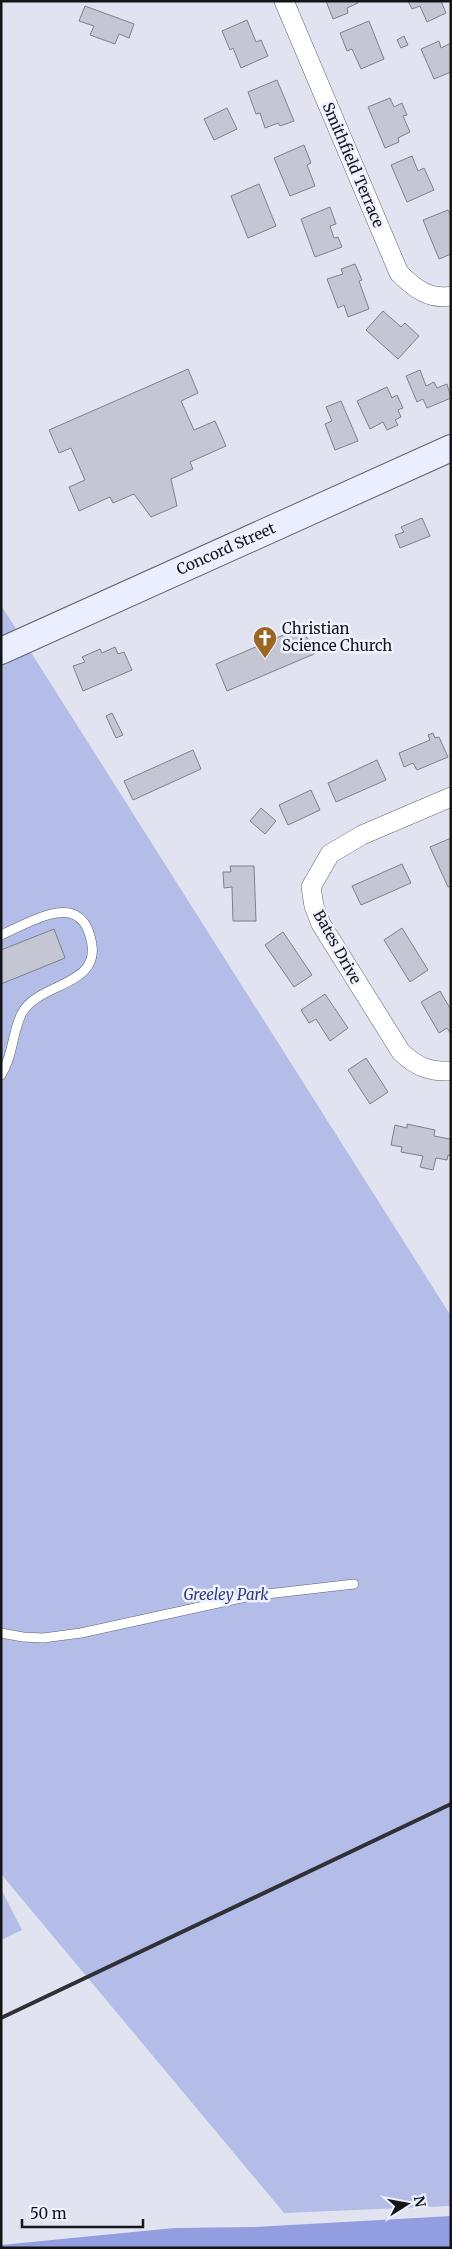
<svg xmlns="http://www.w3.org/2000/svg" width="452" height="2249" font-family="Merriweather,serif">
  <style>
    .green { fill: #b3bde8 }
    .water { fill: #929edf }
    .building { fill: #c4c7d3; stroke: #7e808b }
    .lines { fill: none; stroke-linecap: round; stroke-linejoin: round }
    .service-casing { stroke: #60636d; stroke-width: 10 }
    .minor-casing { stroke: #60636d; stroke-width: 20 }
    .secondary-casing { stroke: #60636d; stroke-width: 28 }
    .service { stroke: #fff; stroke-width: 9 }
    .minor { stroke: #fff; stroke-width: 19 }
    .secondary { stroke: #ebeefe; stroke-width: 26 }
    .rail { stroke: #303136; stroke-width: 4 }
    .labels { text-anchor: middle; stroke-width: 5; stroke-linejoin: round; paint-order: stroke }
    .street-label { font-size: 15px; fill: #141519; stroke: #eef1fe }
    .poi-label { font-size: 15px; fill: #141519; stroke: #eef1fe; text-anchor: start }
    .park-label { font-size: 15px; font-style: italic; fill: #313782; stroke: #eef1fe }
  </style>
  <rect width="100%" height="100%" fill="#e1e4f0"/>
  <!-- green -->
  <path class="green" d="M1,605L451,1316V2206L284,2213L1,1874Z
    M1,1889L22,1930L1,1940Z"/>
  <!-- water -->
  <path class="water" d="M451,2216V2248H1V2245L174,2228L255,2227Z"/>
  <!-- building -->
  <path class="building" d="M326,1H357L358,3L347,8L348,13L333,19Z
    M408,1H441L446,13L427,22L420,6L412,9Z
    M85,6L134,24L129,38L119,34L115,44L90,35L94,26L79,21Z
    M247,20L256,42L261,40L268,56L241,68L233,48L230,50L222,31Z
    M369,21L384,59L361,69L352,49L347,51L340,33Z
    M404,36L408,45L401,48L397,40Z
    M439,41L441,48L451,43V72L434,79L421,49Z
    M277,80L294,121L280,126L278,123L265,128L260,113L256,114L248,92Z
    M390,98L394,107L402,103L407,115L403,116L410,132L398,138L399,142L385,148L368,107Z
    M227,108L237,129L214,140L204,119Z
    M304,145L311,163L307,165L315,186L290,196L274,158Z
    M412,156L418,171L424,168L434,190L407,202L391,165Z
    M259,184L276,226L248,238L231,196Z
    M330,207L336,224L330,226L334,238L338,237L342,247L315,257L301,219Z
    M448,210L451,216V254L439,259L423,220Z
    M355,264L362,280L359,281L369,309L348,317L344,305L338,308L327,279L343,274L341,269Z
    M383,311L401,327L405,323L419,336L398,359L366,330Z
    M188,369L198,393L181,401L194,430L215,421L226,446L190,462L193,469L171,479L177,506L151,517L134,494L113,503L110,497L79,511L69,487L85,480L71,448L59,453L49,430Z
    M420,370L426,386L434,382L437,388L447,384L451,398L427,408L423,399L417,402L406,376Z
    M387,387L392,398L397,395L403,408L398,410L401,417L395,420L398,425L387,430L383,422L370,429L357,401Z
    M341,401L358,441L335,450L325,424L332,421L326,407Z
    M422,518L430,536L400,548L395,535L404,532L401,527Z
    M302,627L314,654L227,691L216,664Z
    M115,647L118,654L124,652L132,670L83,691L73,666L85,662L82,657L100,649L102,653Z
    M112,713L123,735L116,738L106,716Z
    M433,733L435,738L439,737L448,757L417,770L413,763L404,767L399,753L430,740L428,735Z
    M193,750L201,769L133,800L124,781Z
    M377,760L386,780L336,802L328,783Z
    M311,790L320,810L288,825L279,805Z
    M261,808L276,821L265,834L250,821Z
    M451,838V886L448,887L430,847Z
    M402,864L411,883L361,905L352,886Z
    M230,866H254L256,921H233L232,887L224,888L223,872H231Z
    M402,928L428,970L410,982L384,940Z
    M54,929L65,958L1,984V950Z
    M283,932L312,975L294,987L265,945Z
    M440,991L451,1010V1034L447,1028L439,1033L421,1002Z
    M325,994L348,1028L330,1041L316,1019L309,1023L301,1010Z
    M366,1058L388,1092L370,1104L348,1070Z
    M407,1124L435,1130L434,1136L450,1139L451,1134V1156L448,1155L447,1160L436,1158L433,1170L420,1167L423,1156L401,1152L402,1147L391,1145L395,1125L407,1128Z"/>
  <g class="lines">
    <!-- service casing -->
    <g class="service-casing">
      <path id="service" d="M1,935C20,927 56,905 75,915C83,919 88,928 90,936C106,987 39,981 22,1013C12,1032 13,1057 1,1075
        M1,1633L23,1637L43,1638L81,1633L250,1596L354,1584"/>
    </g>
    <!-- minor casing -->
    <g class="minor-casing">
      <path id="minor" d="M284,1L399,273C414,288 429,300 451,296
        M451,797L362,835L330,854L311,887L314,906L321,924L401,1052C417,1067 429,1072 451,1071"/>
    </g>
    <!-- secondary casing -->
    <g class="secondary-casing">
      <path id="secondary" d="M1,651L451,448"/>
    </g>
    <!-- service -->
    <use href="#service" class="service"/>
    <!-- minor -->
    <use href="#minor" class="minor"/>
    <!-- secondary -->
    <use href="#secondary" class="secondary"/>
    <!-- rail -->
    <path class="rail" d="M1,2018L451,1804"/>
  </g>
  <!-- icons -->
  <defs>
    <g id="church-pin" transform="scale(1.25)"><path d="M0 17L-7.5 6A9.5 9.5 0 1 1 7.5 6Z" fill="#9e6422" stroke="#eef1fe"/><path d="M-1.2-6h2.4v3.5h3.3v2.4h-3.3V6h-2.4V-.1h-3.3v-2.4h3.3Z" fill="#fff"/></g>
  </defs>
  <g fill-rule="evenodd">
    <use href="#church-pin" x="265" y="638"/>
  </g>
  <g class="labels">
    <!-- street labels -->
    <g class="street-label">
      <text transform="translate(353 165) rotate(67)" y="5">Smithfield Terrace</text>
      <text transform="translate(226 549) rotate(-24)" y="5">Concord Street</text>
      <text transform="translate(337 947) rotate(61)" y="5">Bates Drive</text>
    </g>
    <!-- poi labels -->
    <g class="poi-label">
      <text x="282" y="634">Christian<tspan x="282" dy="17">Science Church</tspan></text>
    </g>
    <!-- park labels -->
    <g class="park-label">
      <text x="226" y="1600">Greeley Park</text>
    </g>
  </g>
  <!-- border -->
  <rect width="452" height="2249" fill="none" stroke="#141519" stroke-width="5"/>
  <!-- north arrow -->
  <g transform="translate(407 2204) rotate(79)" stroke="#eef1fe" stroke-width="4" paint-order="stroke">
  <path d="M0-4L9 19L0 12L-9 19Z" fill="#141519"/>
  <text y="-8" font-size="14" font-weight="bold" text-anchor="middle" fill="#141519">N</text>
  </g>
  <!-- scale -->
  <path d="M22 2219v8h121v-8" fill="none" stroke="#141519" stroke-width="2.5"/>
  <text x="30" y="2219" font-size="15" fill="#141519" stroke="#eef1fe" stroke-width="4" paint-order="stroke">50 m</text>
</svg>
